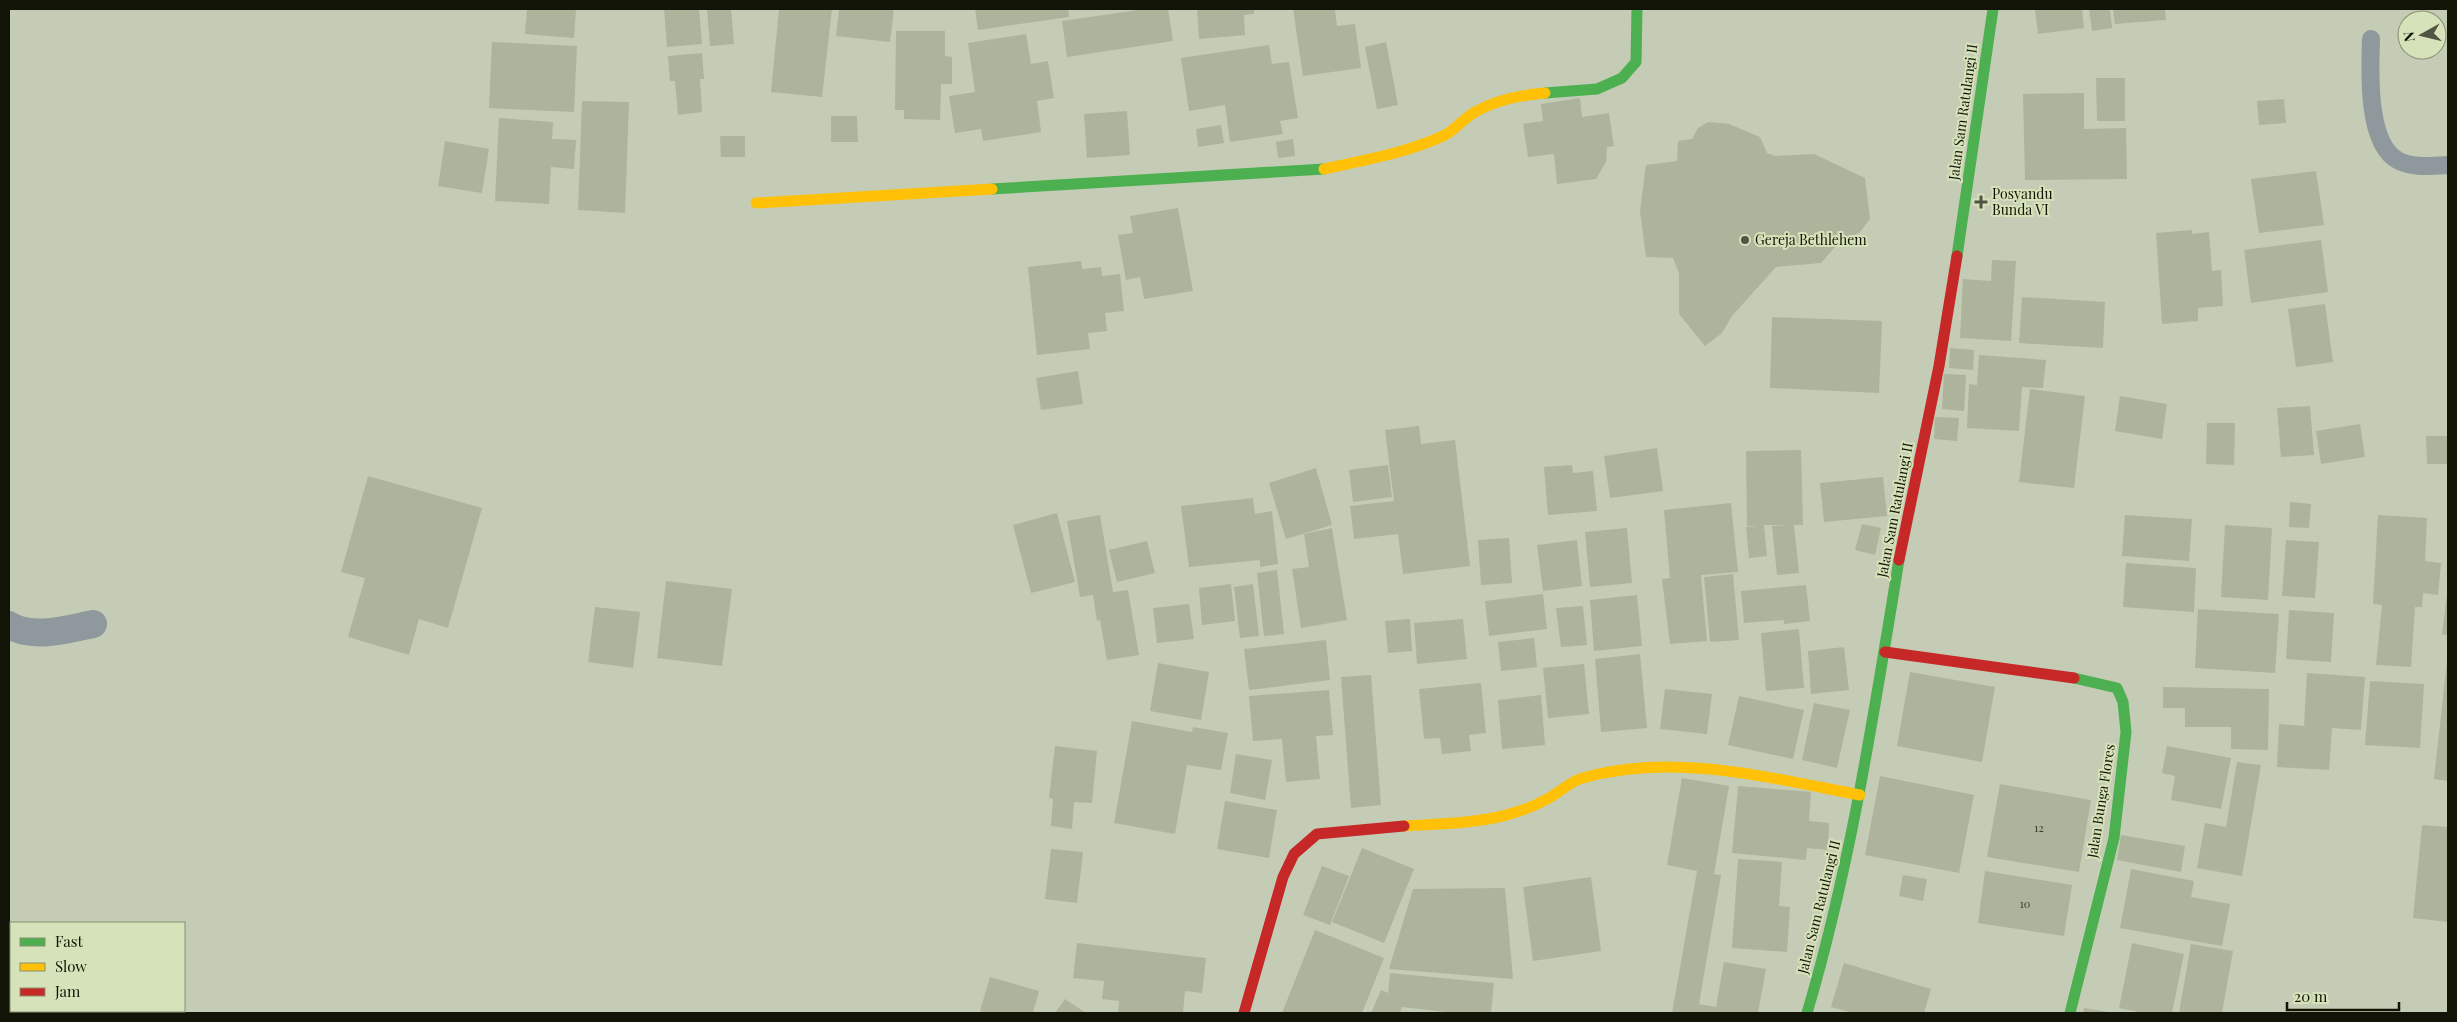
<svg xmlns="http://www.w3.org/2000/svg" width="2457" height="1022" font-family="'Playfair Display',serif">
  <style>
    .building { fill: #adb49b }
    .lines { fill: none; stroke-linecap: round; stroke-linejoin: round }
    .lane { stroke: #8f989c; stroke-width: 18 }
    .street { stroke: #8f989c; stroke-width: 28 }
    .fast { stroke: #4caf50; stroke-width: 11 }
    .slow { stroke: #ffc107; stroke-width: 11 }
    .jam { stroke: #c62828; stroke-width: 11 }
    .poi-dot { fill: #505443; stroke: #d6e2b9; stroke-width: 2 }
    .labels { text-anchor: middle; stroke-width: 4; stroke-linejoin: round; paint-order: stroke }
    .number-label { font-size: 11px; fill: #383c2b }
    .street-label { font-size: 14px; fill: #111406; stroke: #d6e2b9 }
    .poi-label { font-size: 14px; fill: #111406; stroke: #d6e2b9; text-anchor: start }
  </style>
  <rect width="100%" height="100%" fill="#c5ccb5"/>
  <!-- building -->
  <path class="building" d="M527,9H576L574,38L525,34Z
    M664,9H699L702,44L667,47Z
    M707,9H731L734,44L710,46Z
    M779,9H832L822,97L771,92Z
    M839,9H894L890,42L836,36Z
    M975,9H1068L1069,17L978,30Z
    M1145,9H1168L1173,41L1067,57L1062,21Z
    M1197,9H1254V14L1244,15L1245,35L1199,39Z
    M1293,9H1335L1337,26L1355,24L1361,68L1303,76Z
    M2035,9H2082L2084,28L2038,34Z
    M2089,9H2110L2112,28L2092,31Z
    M2113,9H2165L2166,20L2115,24Z
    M896,31H945V56L952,57V84H941L940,120L904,119V110H895Z
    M1026,34L1031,64L1048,61L1054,98L1037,101L1041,132L983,141L981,129L955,133L949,96L975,92L968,43Z
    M492,42L577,46L574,112L489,108Z
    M1386,42L1398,105L1377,109L1365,47Z
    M1269,45L1272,64L1289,62L1298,118L1280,121L1283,134L1230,142L1225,105L1189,111L1181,58Z
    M702,53L704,79H700L702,112L678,115L675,81H670L668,56Z
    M2096,78H2125V121H2097Z
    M2084,93V129L2126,128L2127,179L2025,180L2023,94Z
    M1580,98L1582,117L1609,113L1614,146L1607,147L1606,162L1596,179L1557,184L1554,154L1528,157L1523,124L1543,121L1541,104Z
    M2284,99L2286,123L2259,125L2257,101Z
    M582,101L629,102L625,213L578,210Z
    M1127,111L1130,155L1087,158L1084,114Z
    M831,116H857L858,142H831Z
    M499,118L553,122L552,139L576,140L574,169L551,167L549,204L495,201Z
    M1708,122L1729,124L1760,137L1767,153L1775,156L1814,154L1865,178L1870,219L1860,232L1834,248L1821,263L1776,267L1732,316L1722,333L1705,346L1679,314V273L1673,258L1646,257L1640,211L1646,165L1677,161L1678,141L1692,139L1698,128Z
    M1221,125L1224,143L1198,147L1196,129Z
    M720,136H745V157H721Z
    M1293,139L1295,156L1278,158L1276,142Z
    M445,141L489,149L482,193L438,186Z
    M2316,171L2324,225L2259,233L2251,179Z
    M1178,208L1193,291L1144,299L1140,277L1126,280L1118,235L1133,233L1130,216Z
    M2192,230V234L2209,232L2212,271L2221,270L2223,306L2198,308V321L2162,324L2156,233Z
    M2321,240L2328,292L2251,303L2244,250Z
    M1992,260L2016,261L2011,341L1960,338L1963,279L1991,281Z
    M1081,261L1082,269L1101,267L1102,276L1120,274L1124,311L1105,313L1107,331L1088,333L1090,349L1037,355L1028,267Z
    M2022,297L2105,302L2103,348L2019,343Z
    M2325,304L2333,362L2296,367L2288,309Z
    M1772,317L1882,321L1879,393L1770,388Z
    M1950,348L1974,350L1973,370L1949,368Z
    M1979,355L2046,360L2043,388L2022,387L2019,431L1967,428L1969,384L1977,385Z
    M1078,371L1083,404L1041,410L1036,378Z
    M1944,374L1966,375L1964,411L1942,409Z
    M2030,389L2085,396L2074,488L2019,482Z
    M2120,396L2167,404L2162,439L2115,431Z
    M2310,406L2314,455L2281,457L2277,408Z
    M1935,417L1959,418L1957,441L1934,439Z
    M2207,423H2235L2234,465L2206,464Z
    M2360,424L2365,457L2321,464L2316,431Z
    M1419,426L1421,444L1455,440L1470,566L1403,574L1398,534L1354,539L1350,506L1394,501L1385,430Z
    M2426,436H2448V464H2427Z
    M1657,448L1663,491L1610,498L1604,456Z
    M1801,450L1803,525H1794L1799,573L1777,575L1772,526L1788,525H1764L1767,556L1749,558L1746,527L1759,526H1747L1746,451Z
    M1388,465L1392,497L1353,502L1349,470Z
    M1572,465L1573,473L1593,471L1597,511L1548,515L1544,467Z
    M1316,468L1332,525L1286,539L1269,483Z
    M368,476L482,508L448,628L419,619L409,655L348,637L365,578L341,572Z
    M1883,477L1887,516L1824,522L1820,483Z
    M1253,498L1255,514L1272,511L1278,564L1260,567V560L1189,567L1181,506Z
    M2290,502L2311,504L2309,528L2289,527Z
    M1731,503L1738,572L1701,575L1707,641L1670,644L1662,579L1670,578L1664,510Z
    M1057,513L1075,582L1031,593L1013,525Z
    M1100,515L1113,592L1128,590L1139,655L1107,660L1100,620L1097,621L1093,595L1080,597L1067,521Z
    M2125,515L2192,519L2189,561L2122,556Z
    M2378,515L2427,518L2425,561L2441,563L2438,595L2423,593L2422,607H2415L2411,667L2376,665L2382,605L2373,604Z
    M1862,524L1881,528L1875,555L1855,550Z
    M2225,525L2272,528L2268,600L2221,597Z
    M1332,528L1347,620L1301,628L1292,569L1309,567L1304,534Z
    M1627,528L1632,583L1590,587L1585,532Z
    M1509,538L1512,583L1481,585L1478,540Z
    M1577,540L1582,586L1543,591L1537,545Z
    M2286,540L2319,542L2315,598L2282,596Z
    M1147,541L1155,573L1117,582L1109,550Z
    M2126,563L2196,568L2194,612L2123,607Z
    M1277,570L1284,634L1264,636L1257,573Z
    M1733,574L1739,640L1710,642L1704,577Z
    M666,581L732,589L722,666L657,658Z
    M1231,584L1235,621L1202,625L1199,588Z
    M1253,584L1259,636L1240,638L1234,587Z
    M1806,585L1810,621L1784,624V620L1744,623L1741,591Z
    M1543,594L1547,629L1489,636L1485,601Z
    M2447,594H2448V635L2442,634Z
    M1637,595L1642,646L1594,651L1590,600Z
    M1189,604L1194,639L1157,643L1153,608Z
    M1583,606L1587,645L1561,647L1556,608Z
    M595,607L640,612L633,668L588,662Z
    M2198,609L2279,614L2275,673L2195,668Z
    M2289,610L2334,613L2331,662L2286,659Z
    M1410,619L1412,651L1388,653L1385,621Z
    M1463,619L1467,659L1417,664L1414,623Z
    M1799,629L1804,688L1766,691L1761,633Z
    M1534,638L1537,667L1501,671L1498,642Z
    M1326,640L1330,680L1249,690L1244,649Z
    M1844,647L1849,690L1811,694L1808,651Z
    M1640,654L1647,728L1601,732L1595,659Z
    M2447,661H2448V781L2434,779Z
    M1158,663L1209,672L1201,720L1150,711Z
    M1584,664L1589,714L1548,718L1543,668Z
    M1910,672L1995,687L1982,762L1897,746Z
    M2307,673L2365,677L2361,730L2332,728L2329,770L2277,767L2279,724L2304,726Z
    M1371,675L1381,805L1351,808L1341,677Z
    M2370,681L2424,684L2420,748L2365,745Z
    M1481,683L1486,733L1469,735L1471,751L1442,754L1440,738L1424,739L1419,689Z
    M2163,687L2269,689L2268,750L2231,749V727H2185V708H2163Z
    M1665,689L1712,694L1707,734L1660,729Z
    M1329,690L1333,735L1316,736L1320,779L1286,782L1282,739L1253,741L1249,696Z
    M1541,695L1545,745L1502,749L1498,700Z
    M1739,696L1804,710L1793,759L1728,745Z
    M1814,703L1850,710L1837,768L1802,760Z
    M1132,721L1192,732L1193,727L1228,733L1221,770L1187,765L1175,834L1114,823Z
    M1055,746L1097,751L1092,803L1074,802L1072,829L1051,826L1053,799L1049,798Z
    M2167,746L2231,758L2221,809L2171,800L2175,776L2162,773Z
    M1236,754L1272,760L1265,800L1230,793Z
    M2237,762L2261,765L2242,876L2197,868L2205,823L2226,827Z
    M1880,776L1974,795L1959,873L1865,855Z
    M1682,778L1729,786L1714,874L1721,875L1699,1004L1716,1007L1724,962L1766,969L1758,1013H1672L1697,871L1667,865Z
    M2000,784L2091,800L2079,872L1987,857Z
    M1738,786L1811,792L1809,821L1829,823L1828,850L1807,848L1806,860L1732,853Z
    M1225,801L1277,810L1269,858L1217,849Z
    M2422,825L2448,827V922L2413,918Z
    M2121,835L2185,846L2181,872L2117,860Z
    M1362,848L1414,869L1384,943L1332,922Z
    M1051,849L1083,852L1077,903L1045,899Z
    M1738,859L1782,862L1779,906L1790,907L1787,952L1732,948Z
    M1322,866L1349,876L1330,925L1303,915Z
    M2131,869L2194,881L2191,897L2230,904L2222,946L2120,928Z
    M1985,871L2072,885L2064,936L1978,923Z
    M1903,875L1927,879L1923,901L1899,896Z
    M1591,877L1601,951L1533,961L1523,887Z
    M1505,888L1513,979L1389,969L1413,889Z
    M1315,930L1384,958L1362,1013H1282Z
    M1077,943L1206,958L1202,993L1185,991L1183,1013H1118L1119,1001L1102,999L1104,981L1073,978Z
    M2132,943L2184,954L2172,1013H2144L2119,1008Z
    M2191,944L2233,951L2222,1013H2179Z
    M1844,963L1931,989L1924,1013H1853L1831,1007Z
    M1390,973L1494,983L1491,1013H1455L1402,1007L1400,1013H1371L1381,990L1388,993Z
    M990,977L1039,991L1033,1013H988L980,1011Z
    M1065,999L1086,1013H1055Z
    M2084,1008L2109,1012V1013H2083Z"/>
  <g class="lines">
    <!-- lane -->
    <path class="lane" d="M2371,39C2370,69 2366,145 2399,161C2413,168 2433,166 2448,165"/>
    <!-- street -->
    <path class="street" d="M9,625C33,640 68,629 93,624"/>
    <!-- fast -->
    <path class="fast" d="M1545,93L1597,89L1622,78L1636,62L1637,9
      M992,189L1324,169
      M1957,256L1993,9
      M1807,1013C1851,865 1874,712 1899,560
      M2070,1013L2114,838L2126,732L2123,702L2117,688L2074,678"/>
    <!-- slow -->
    <path class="slow" d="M1324,169C1364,160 1407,153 1445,135C1456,129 1464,118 1475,112C1496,100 1521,95 1545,93
      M756,203L992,189
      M1404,826C1436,824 1486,823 1516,812C1527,809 1538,804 1547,799C1559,793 1570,781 1583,778C1673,752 1770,778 1860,795"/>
    <!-- jam -->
    <path class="jam" d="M1899,560L1939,366L1957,256
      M1885,652L2074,678
      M1244,1013L1283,877L1294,854L1317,834L1404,826"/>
  </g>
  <!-- markers -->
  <g class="poi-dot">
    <path d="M1978.5 194.5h5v5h5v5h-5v5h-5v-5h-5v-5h5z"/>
    <circle cx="1745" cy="240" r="5"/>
  </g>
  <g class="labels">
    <!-- number labels -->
    <g class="number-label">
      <text x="2039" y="832">12</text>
      <text x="2025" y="908">10</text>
    </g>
    <!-- street labels -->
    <g class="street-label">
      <text transform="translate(1963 112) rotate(-82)" y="5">Jalan Sam Ratulangi II</text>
      <text transform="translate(1895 510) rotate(-79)" y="5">Jalan Sam Ratulangi II</text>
      <text transform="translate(2101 801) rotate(-81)" y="5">Jalan Bunga Flores</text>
      <text transform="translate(1819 907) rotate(-76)" y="5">Jalan Sam Ratulangi II</text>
    </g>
    <!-- poi labels -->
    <g class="poi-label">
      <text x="1992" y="199">Posyandu<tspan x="1992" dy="16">Bunda VI</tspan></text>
      <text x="1755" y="245">Gereja Bethlehem</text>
    </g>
  </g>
  <!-- border -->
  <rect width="2457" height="1022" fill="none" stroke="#111406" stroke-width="20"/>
  <!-- legend -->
  <rect x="10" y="922" width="175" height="90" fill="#d6e2b9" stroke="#879071"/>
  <rect x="20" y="938" width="25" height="8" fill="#4caf50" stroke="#879071"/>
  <text x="55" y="947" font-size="15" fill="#111406">Fast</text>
  <rect x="20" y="963" width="25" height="8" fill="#ffc107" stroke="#879071"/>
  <text x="55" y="972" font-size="15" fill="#111406">Slow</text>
  <rect x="20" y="988" width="25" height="8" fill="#c62828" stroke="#879071"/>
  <text x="55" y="997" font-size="15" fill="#111406">Jam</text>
  <!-- north arrow -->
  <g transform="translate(2422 35) rotate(262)"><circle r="24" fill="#d6e2b9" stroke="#879071"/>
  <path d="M0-4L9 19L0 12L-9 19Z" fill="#505443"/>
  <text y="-8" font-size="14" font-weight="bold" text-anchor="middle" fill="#111406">N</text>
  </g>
  <!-- scale -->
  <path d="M2287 1002v8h112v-8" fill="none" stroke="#111406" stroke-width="2.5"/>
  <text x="2294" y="1002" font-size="15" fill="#111406" stroke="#d6e2b9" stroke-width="4" paint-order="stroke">20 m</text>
</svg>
